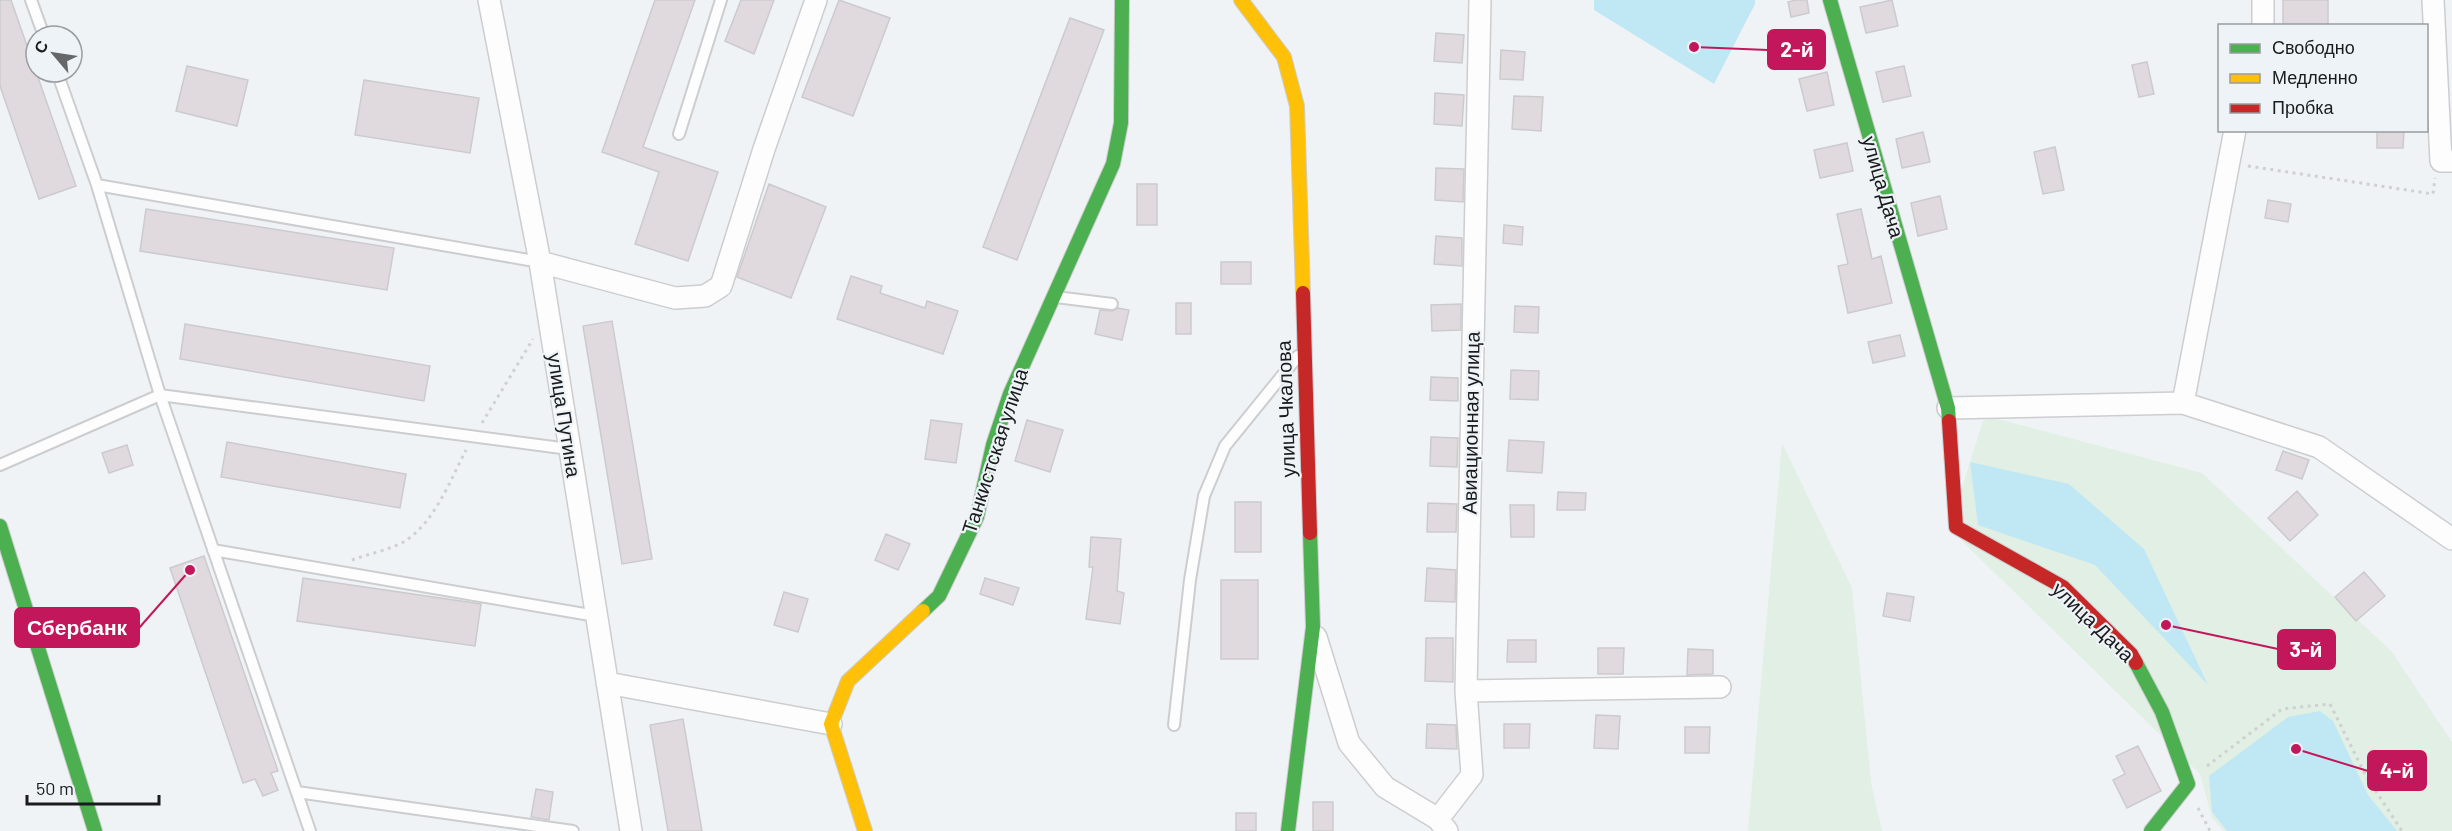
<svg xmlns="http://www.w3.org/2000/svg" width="2452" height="831" font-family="Barlow,sans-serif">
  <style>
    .green { fill: #e1efe4 }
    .water { fill: #c0e8f4 }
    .building { fill: #e0d9de; stroke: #cbcbcd; stroke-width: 1.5 }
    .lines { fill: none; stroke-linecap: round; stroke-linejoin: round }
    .lane-casing { stroke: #cccdcf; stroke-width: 14 }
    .street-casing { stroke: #cccdcf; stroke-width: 24 }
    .fast-casing { stroke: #cccdcf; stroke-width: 16 }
    .slow-casing { stroke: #cccdcf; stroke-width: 16 }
    .jam-casing { stroke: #cccdcf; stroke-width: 16 }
    .path { stroke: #cfd0d1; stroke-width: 3; stroke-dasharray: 3 4.5; stroke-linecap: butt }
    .lane { stroke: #fdfdfe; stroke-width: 10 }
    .street { stroke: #fdfdfe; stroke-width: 21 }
    .fast { stroke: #4caf50; stroke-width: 14 }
    .slow { stroke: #ffc107; stroke-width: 14 }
    .jam { stroke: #c62828; stroke-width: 14 }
    .labels { text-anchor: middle; stroke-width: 4.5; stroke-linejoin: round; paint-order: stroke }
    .street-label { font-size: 20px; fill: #1a1b1d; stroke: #eef3f7 }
    .leader { fill: none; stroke: #c2185b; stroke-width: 2 }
    .callout-dot { fill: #c2185b; stroke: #eef3f7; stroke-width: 2 }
    .callout { fill: #c2185b; stroke: #c2185b; stroke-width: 2 }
    .callout-label { font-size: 21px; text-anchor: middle; font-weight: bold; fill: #fff }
  </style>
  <rect width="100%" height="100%" fill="#f0f3f5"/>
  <!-- green -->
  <path class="green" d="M1990,417L2202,473L2392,652L2452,742V831H2224L2212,818L2200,774L1949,528L1983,421Z
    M1782,443L1852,588L1871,783L1882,831H1748Z"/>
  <!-- water -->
  <path class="water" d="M1594,0H1755V4L1714,84L1594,10Z
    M1970,462L2069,484L2144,549L2208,685L2095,565L1978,525Z
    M2320,711L2333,721L2368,795L2397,831H2227L2212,812L2209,776L2288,717Z"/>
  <!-- building -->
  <path class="building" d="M0,0H11L76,186L39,199L0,86Z
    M655,0H695L643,147L718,172L688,261L635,244L659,172L602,152Z
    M741,0H774L754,54L725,41Z
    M839,0L890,18L853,116L802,97Z
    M1796,0H1807L1809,13L1791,17L1788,2Z
    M1892,0L1898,26L1866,33L1860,7Z
    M2283,0H2328V26H2283Z
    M1070,18L1104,30L1017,260L983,247Z
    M1436,33L1464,35L1462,63L1434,61Z
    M1501,50L1525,52L1523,80L1500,79Z
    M2147,62L2154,94L2139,97L2132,65Z
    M187,66L248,80L237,126L176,111Z
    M1904,66L1911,96L1883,102L1876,72Z
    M1827,72L1834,105L1807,111L1799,79Z
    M364,80L479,98L470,153L355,135Z
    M1435,93L1464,95L1462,126L1434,124Z
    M1514,96L1543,97L1541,131L1512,129Z
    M2377,130H2404L2403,148H2377Z
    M1923,132L1930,162L1902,168L1896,139Z
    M1847,143L1853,171L1820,178L1814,150Z
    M2055,147L2064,190L2043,194L2034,152Z
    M1436,168L1464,169L1463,202L1435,200Z
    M769,184L826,207L791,298L737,277Z
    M1137,184H1157V225H1137Z
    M1940,196L1947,229L1918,236L1911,203Z
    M2268,200L2291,204L2288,222L2265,218Z
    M146,209L394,248L387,290L140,251Z
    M1861,209L1872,259L1881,256L1892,303L1848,313L1838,266L1848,264L1837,214Z
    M1504,225L1523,227L1522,245L1503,243Z
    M1436,236L1462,238V266L1434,264Z
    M1221,262H1251V284H1221Z
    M851,276L882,286L880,293L925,308L927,301L958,311L943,354L837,319Z
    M1176,303H1191V334H1176Z
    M1461,304V330L1432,331L1431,305Z
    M1515,306L1539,307L1538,333L1514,332Z
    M1118,308L1129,310L1122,340L1095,334L1100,310L1112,311Z
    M612,321L652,559L622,564L583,326Z
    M185,324L430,366L424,401L180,359Z
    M1900,335L1905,356L1873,363L1868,342Z
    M1511,370L1539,371L1538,400L1510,399Z
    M1431,377L1458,378V401L1430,400Z
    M931,420L962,424L956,463L925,459Z
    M1027,420L1063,430L1050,472L1015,461Z
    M1431,437L1458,438L1457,467L1430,466Z
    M1509,440L1544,442L1542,473L1507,471Z
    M227,442L406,474L400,508L221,477Z
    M127,445L133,465L109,473L102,453Z
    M2283,451L2309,460L2302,479L2276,470Z
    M2297,491L2318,515L2290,541L2268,518Z
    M1558,492L1586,493L1585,510H1557Z
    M1235,502H1261V552H1235Z
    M1428,503L1457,504L1456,532H1427Z
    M1510,505H1534V537H1511Z
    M886,534L910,544L898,570L875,560Z
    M1091,537L1121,539L1117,591L1124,593L1120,624L1086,619L1093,567H1089Z
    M204,556L278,771L271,773L278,790L263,796L255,779L243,783L170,568Z
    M1427,568L1456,570L1455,602L1425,601Z
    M2364,572L2385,596L2356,621L2335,597Z
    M303,578L481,604L475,646L297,621Z
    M985,578L1019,588L1013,605L980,594Z
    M1221,580H1258V659H1221Z
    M784,592L808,599L798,632L774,625Z
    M1887,593L1914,597L1910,621L1883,616Z
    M1426,638H1453V682L1425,681Z
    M1508,640H1536V662H1507Z
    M1598,648H1624L1623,674H1598Z
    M1688,649L1713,650V674L1687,675Z
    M1596,715L1620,716L1618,749L1594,748Z
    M683,719L702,831H668L650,725Z
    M1427,724L1456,725L1457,749L1426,748Z
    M1504,724H1530L1529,748H1504Z
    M1685,727H1710L1709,753H1685Z
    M2138,746L2161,791L2127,808L2113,780L2125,774L2116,756Z
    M536,789L553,792L549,820L531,817Z
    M1313,802H1333V831H1313Z
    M1236,813H1256V831H1236Z"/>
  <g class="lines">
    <!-- lane casing -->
    <g class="lane-casing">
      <path id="lane" d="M31,0L44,36
        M57,72L97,185
        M679,134L721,0
        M1056,297L1112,304
        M0,465L160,395L569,449
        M213,550L596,616
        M1174,725L1190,580L1204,496L1225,446L1298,356
        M297,792L573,831
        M310,831L160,395L97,185L540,262"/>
    </g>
    <!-- street casing -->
    <g class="street-casing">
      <path id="street" d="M489,0L540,262L631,831
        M2263,0V26
        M2433,0L2441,161H2452
        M540,262L675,298L705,296L721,286L764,149L816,0
        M2183,403L2235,130
        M1948,408L2183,403L2319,447L2452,539
        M1316,637L1349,743L1385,787L1438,819
        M607,683L831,724
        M1466,691L1720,687
        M1447,831L1438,819L1472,775L1466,691L1480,0"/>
    </g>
    <!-- fast casing -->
    <g class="fast-casing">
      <path id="fast" d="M1830,0L1948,408L1949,421
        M0,526L95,831
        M923,611L939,596L977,517L993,445L1010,394L1113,164L1121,123L1122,0
        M2136,663L2162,712L2188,784L2151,831
        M1288,831L1313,627L1310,533"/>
    </g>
    <!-- slow casing -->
    <g class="slow-casing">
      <path id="slow" d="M1241,0L1284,57L1297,106L1303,293
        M865,831L831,724L848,681L923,611"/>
    </g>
    <!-- jam casing -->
    <g class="jam-casing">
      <path id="jam" d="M1303,293L1310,533
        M1949,421L1956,527L2063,587L2131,654L2136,663"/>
    </g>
    <!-- path -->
    <path class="path" d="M2248,166L2433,194L2435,178
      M482,423L533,339
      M352,560C368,554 390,550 405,541C434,523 451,479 466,450
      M2207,766L2282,709L2330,704L2366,776L2402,831
      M2198,808L2210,831"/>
    <!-- lane -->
    <use href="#lane" class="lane"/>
    <!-- street -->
    <use href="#street" class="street"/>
    <!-- fast -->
    <use href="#fast" class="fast"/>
    <!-- slow -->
    <use href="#slow" class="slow"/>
    <!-- jam -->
    <use href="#jam" class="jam"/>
  </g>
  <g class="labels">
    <!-- street labels -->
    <g class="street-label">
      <text transform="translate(1883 187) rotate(74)" y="7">улица Дача</text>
      <text transform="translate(1286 409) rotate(-92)" y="7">улица Чкалова</text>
      <text transform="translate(564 415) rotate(81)" y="7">улица Путина</text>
      <text transform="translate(1471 423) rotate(-89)" y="7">Авиационная улица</text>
      <text transform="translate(995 451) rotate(-72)" y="7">Танкистская улица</text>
      <text transform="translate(2093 622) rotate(44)" y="7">улица Дача</text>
    </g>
  </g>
  <!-- callouts -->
  <path class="leader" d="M1694 47L1768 50M190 570L139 628M2166 625L2278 649M2296 749L2368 771"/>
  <g class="callout-dot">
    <circle cx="1694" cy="47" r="6"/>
    <circle cx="190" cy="570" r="6"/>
    <circle cx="2166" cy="625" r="6"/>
    <circle cx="2296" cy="749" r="6"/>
  </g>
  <g class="callout">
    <rect x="1768" y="30" width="57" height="39" rx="6"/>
    <rect x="15" y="608" width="124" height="39" rx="6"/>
    <rect x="2278" y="630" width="57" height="39" rx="6"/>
    <rect x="2368" y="751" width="58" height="39" rx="6"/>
  </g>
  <g class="callout-label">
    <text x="1797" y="57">2-й</text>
    <text x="77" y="635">Сбербанк</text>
    <text x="2306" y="657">3-й</text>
    <text x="2397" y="778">4-й</text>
  </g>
  <!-- legend -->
  <rect x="2218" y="24" width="210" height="108" fill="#eef3f7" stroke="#999da0" stroke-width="1.5"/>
  <rect x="2230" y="44" width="30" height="9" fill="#4caf50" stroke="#999da0" stroke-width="1.5"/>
  <text x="2272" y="54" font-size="18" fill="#1a1b1d">Свободно</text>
  <rect x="2230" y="74" width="30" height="9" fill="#ffc107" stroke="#999da0" stroke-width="1.5"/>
  <text x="2272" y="84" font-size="18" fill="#1a1b1d">Медленно</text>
  <rect x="2230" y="104" width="30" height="9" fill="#c62828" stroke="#999da0" stroke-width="1.5"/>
  <text x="2272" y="114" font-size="18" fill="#1a1b1d">Пробка</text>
  <!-- north arrow -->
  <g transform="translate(54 54) rotate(299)"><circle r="28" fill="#eef3f7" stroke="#999da0" stroke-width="1.5"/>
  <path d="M0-4.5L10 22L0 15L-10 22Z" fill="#656769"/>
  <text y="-9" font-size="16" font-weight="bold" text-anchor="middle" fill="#1a1b1d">С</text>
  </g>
  <!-- scale -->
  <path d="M27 795v9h132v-9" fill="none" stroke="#1a1b1d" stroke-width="3"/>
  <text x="36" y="795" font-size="18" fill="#1a1b1d" stroke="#eef3f7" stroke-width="4.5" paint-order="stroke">50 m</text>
</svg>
